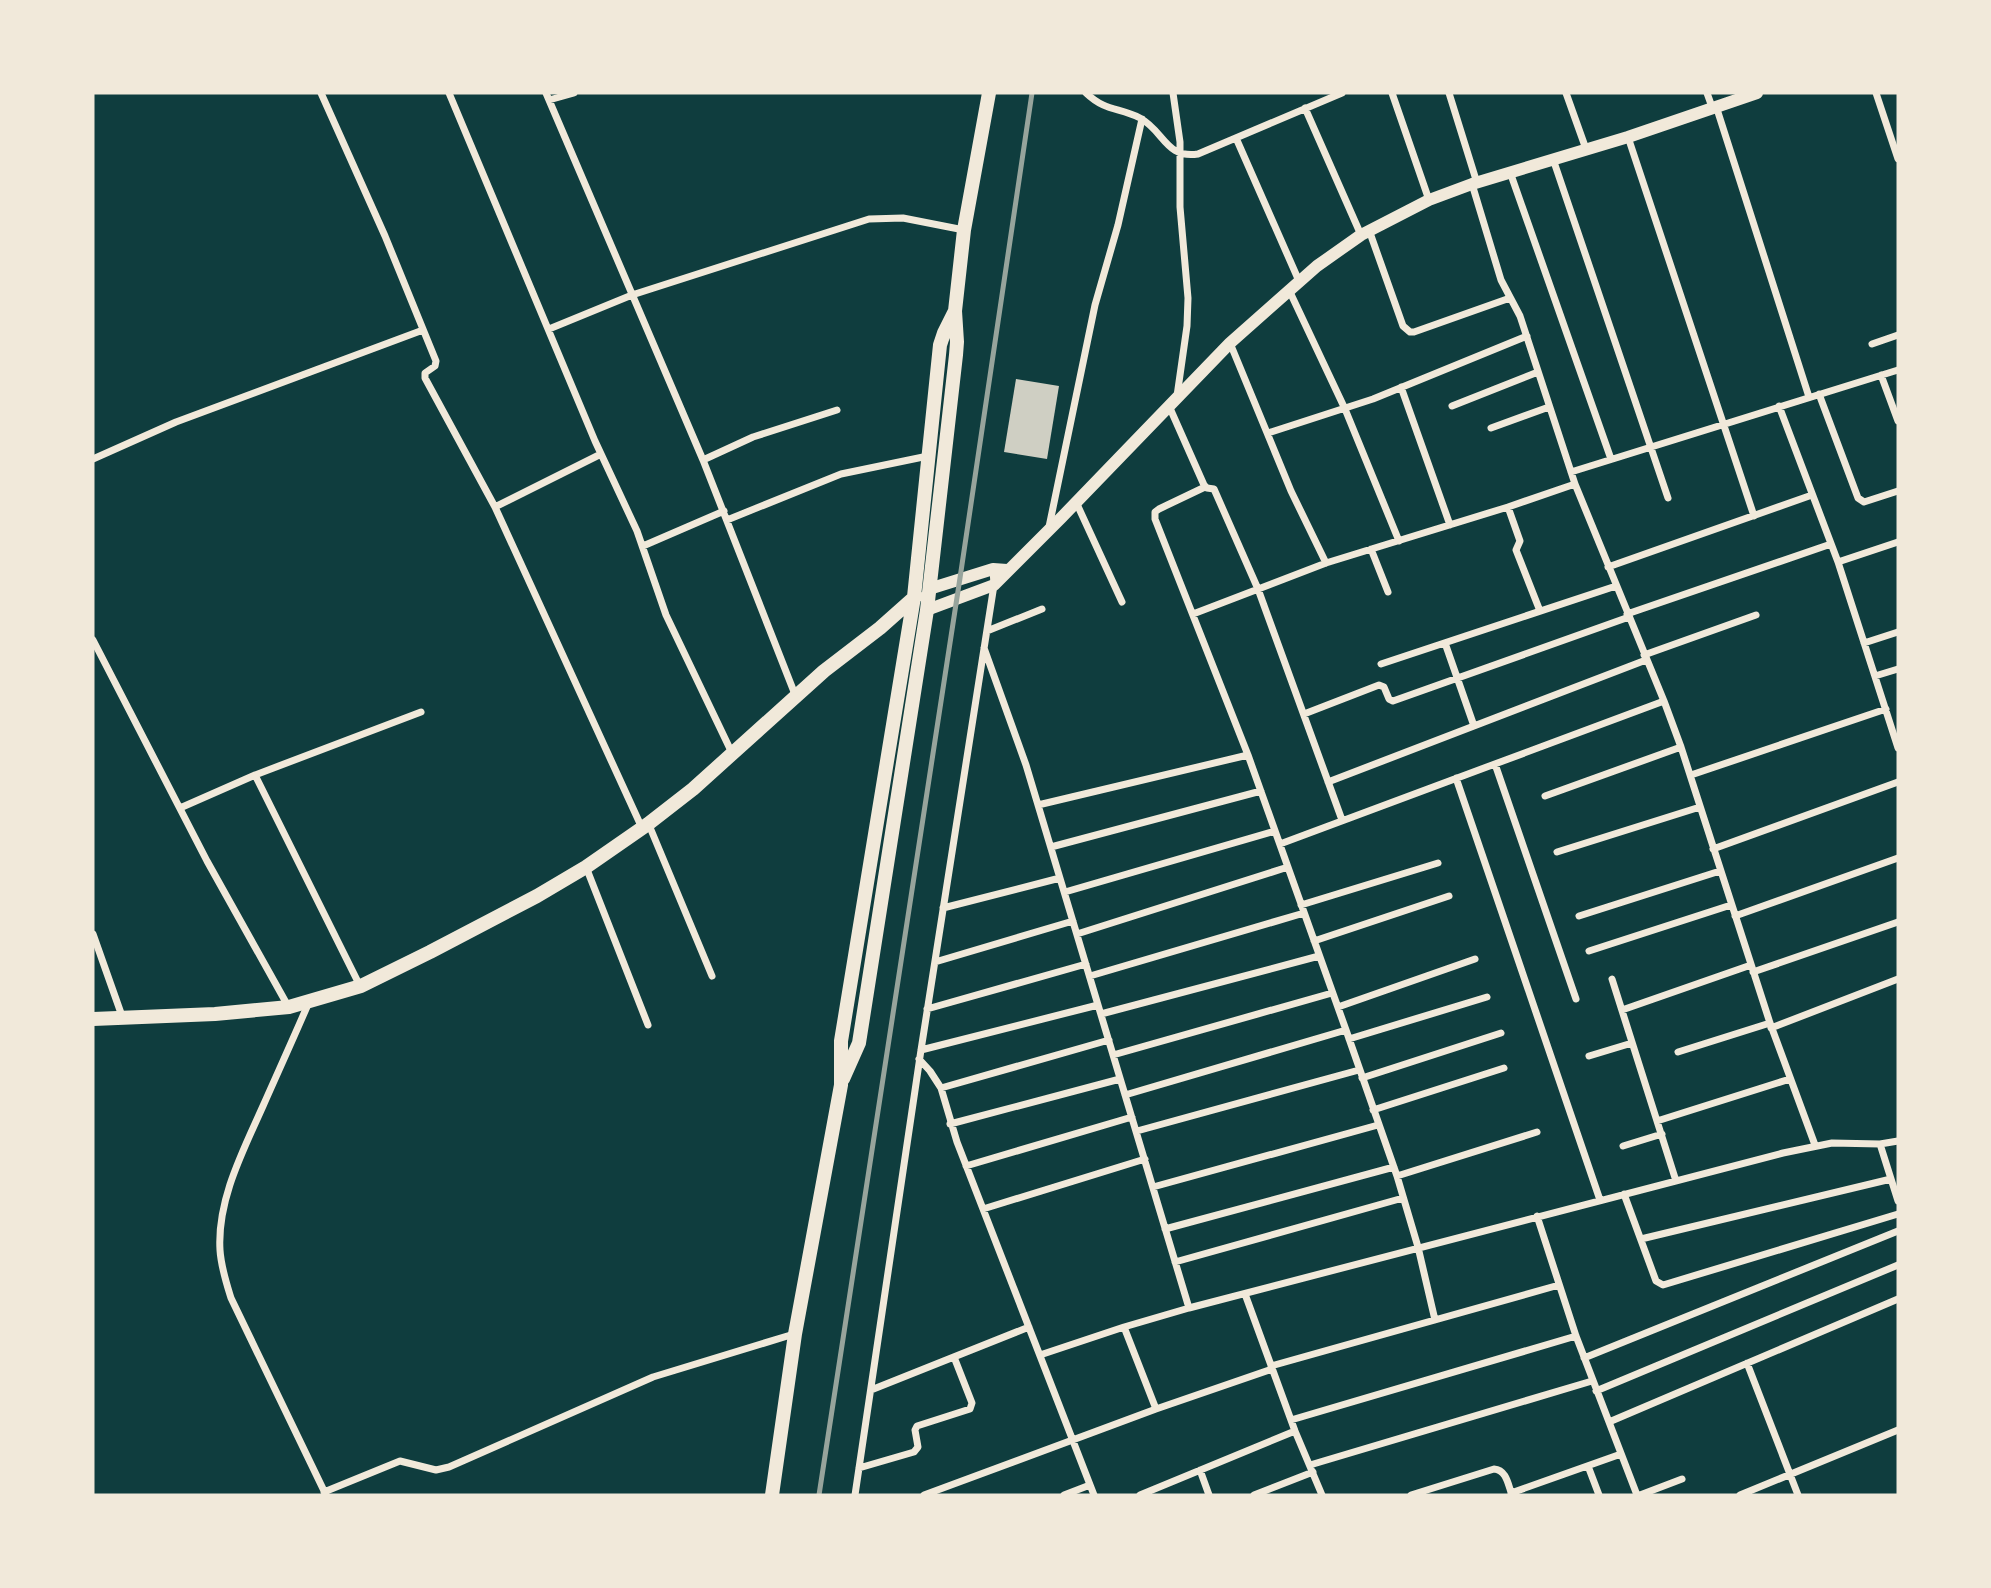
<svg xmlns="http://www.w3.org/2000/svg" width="1991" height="1588" font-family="Barlow,sans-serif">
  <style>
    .building { fill: #cfcfc3 }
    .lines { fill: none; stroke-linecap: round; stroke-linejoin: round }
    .minor { stroke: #f1e9da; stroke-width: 7 }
    .tertiary { stroke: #f1e9da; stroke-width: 12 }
    .secondary { stroke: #f1e9da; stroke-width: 14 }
    .rail { stroke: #97a49c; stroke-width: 5 }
  </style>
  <rect width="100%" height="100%" fill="#0f3d3e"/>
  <!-- building -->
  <path class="building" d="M1016,379L1059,386L1047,459L1004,452Z"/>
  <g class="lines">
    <!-- minor -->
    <path class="minor" d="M321,93L385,236L436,361L435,366L425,373V378L495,507L642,828
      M449,93L595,441L637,531L666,615L732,753
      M546,93L703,460L796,697
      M1086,93C1106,112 1119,107 1140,118C1164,131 1166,159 1198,154L1342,93
      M1173,93L1180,142V207L1188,298L1187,326L1177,396
      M1392,93L1429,200
      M1449,93L1477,183
      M1566,93L1586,149
      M1707,93L1712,107
      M1876,93L1898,159
      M549,100L574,93
      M1716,106L1809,397
      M1305,108L1361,235
      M1628,137L1754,516
      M1236,138L1299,281
      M1553,159L1668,498
      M1510,172L1611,459
      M1472,184L1501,280L1520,316L1575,484L1664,701L1681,747L1770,1023L1815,1145
      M1369,230L1403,326L1410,332H1414L1510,298
      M1289,290L1345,409L1399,541
      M549,329L632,295L869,219L903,218L964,230
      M1230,343L1291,491L1326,563
      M1872,344L1898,335
      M1881,375L1898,421
      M1401,387L1450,525
      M1819,394L1858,498L1864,502L1898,491
      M1169,406L1204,485L1207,488L1214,489L1258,589L1342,820
      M1452,406L1538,372
      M1779,406L1838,562L1898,748
      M1491,428L1549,407
      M1268,433L1373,399L1527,336
      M93,459L176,422L423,330
      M703,460L753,437L837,410
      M1571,472L1898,370
      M1205,487L1159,509L1155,512V519L1248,755L1346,1030L1397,1176L1418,1247L1435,1320
      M1076,502L1122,602
      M495,507L601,454
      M1508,507L1520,541L1516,550L1540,611
      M727,520L841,474L928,456
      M1049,527L1095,305L1118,225L1142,119
      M643,546L724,511
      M1371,549L1388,592
      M1838,562L1898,542
      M1608,567L1812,495
      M1193,614L1326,563L1508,507L1575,484
      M1627,614L1831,544
      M987,631L1042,609
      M93,640L207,861L288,1006
      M1445,643L1474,726
      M1864,643L1898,632
      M984,648L1026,765L1189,1308
      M1644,655L1756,615
      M1381,664L1616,586
      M1875,676L1898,669
      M1304,714L1379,685L1384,687L1389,699L1393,701L1629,617
      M1495,764L1576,999
      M255,775L360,986
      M1691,775L1886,709
      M1456,778L1600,1200
      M1328,782L1646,660
      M1545,796L1681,747
      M1038,805L1248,755
      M180,808L255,775L421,712
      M649,825L712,976
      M1280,844L1664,701
      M1051,847L1261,791
      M1713,849L1898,782
      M1557,852L1700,807
      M586,867L648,1025
      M1065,892L1275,831
      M1301,905L1438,863
      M943,908L1060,878
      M1579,916L1720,871
      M1735,916L1898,858
      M93,934L122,1016
      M1077,934L1288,867
      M1314,941L1449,896
      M1589,951L1731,905
      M935,962L1073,921
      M1753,972L1898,922
      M1090,976L1304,913
      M1612,979L1676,1181
      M309,1002C294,1037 278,1072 263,1106C243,1151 217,1200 220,1250C221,1267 226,1282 231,1298L326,1495
      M1338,1007L1475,959
      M927,1009L1086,964
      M1622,1010L1751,965
      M1101,1014L1319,956
      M1771,1028L1898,979
      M1349,1039L1487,997
      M921,1050L1098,1005
      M1678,1052L1770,1023
      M1113,1055L1332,993
      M1589,1056L1632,1043
      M919,1059L930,1071L941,1088L957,1142L1094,1495
      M1362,1078L1501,1033
      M941,1088L1109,1040
      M1125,1095L1346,1030
      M1373,1110L1504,1068
      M1657,1121L1790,1079
      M950,1124L1120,1079
      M1137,1131L1359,1070
      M1880,1144L1898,1201
      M1623,1146L1662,1134
      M966,1166L1132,1117
      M1397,1176L1537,1132
      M1153,1187L1378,1125
      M1624,1194L1656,1281L1663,1285L1898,1214
      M983,1209L1145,1159
      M1537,1216L1576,1336L1637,1495
      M1165,1229L1394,1167
      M1641,1239L1891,1179
      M1175,1262L1403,1198
      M1245,1294L1295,1431L1322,1495
      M1124,1327L1156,1409
      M1040,1355L1124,1327L1189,1308L1783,1153L1832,1143L1880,1144L1898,1141
      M1584,1358L1898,1231
      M1747,1363L1798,1495
      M1271,1366L1559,1285
      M871,1390L1029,1327
      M1596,1391L1898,1265
      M1291,1420L1576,1336
      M1609,1422L1898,1299
      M1310,1465L1592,1381
      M1588,1466L1599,1495
      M859,1468L914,1452L918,1447L915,1430L917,1426L970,1409L972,1403L954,1357
      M1200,1470L1209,1495
      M324,1492L400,1461L436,1470L449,1467L653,1377L794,1334
      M1511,1493L1621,1454
      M855,1495L921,1050L994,585L993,569
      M924,1495L1156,1409L1272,1369
      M1064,1495L1090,1485
      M1140,1495L1295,1431
      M1254,1495L1313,1472
      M1411,1495L1494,1469C1507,1470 1508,1485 1512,1495
      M1640,1495L1682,1479
      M1740,1495L1898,1430"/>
    <!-- tertiary -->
    <path class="tertiary" d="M929,589L993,569L1007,570
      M927,610L994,585L1061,518L1230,343L1317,266L1361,235L1429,200L1472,184L1628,137L1757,93"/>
    <!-- secondary -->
    <path class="secondary" d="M93,1019L215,1014L289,1007L361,986L430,952L537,896L586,867L648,824L693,789L824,671L880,628L916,596
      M843,1079L859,1043L927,610L956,355L957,342L955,311L964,230L989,93
      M772,1495L795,1334L841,1085V1041L914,597L940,345L944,333L955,311"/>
    <!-- rail -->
    <path class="rail" d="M819,1495L960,578L1032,93"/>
  </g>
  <!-- border -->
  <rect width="1991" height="1588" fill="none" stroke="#f1e9da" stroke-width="189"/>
</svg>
